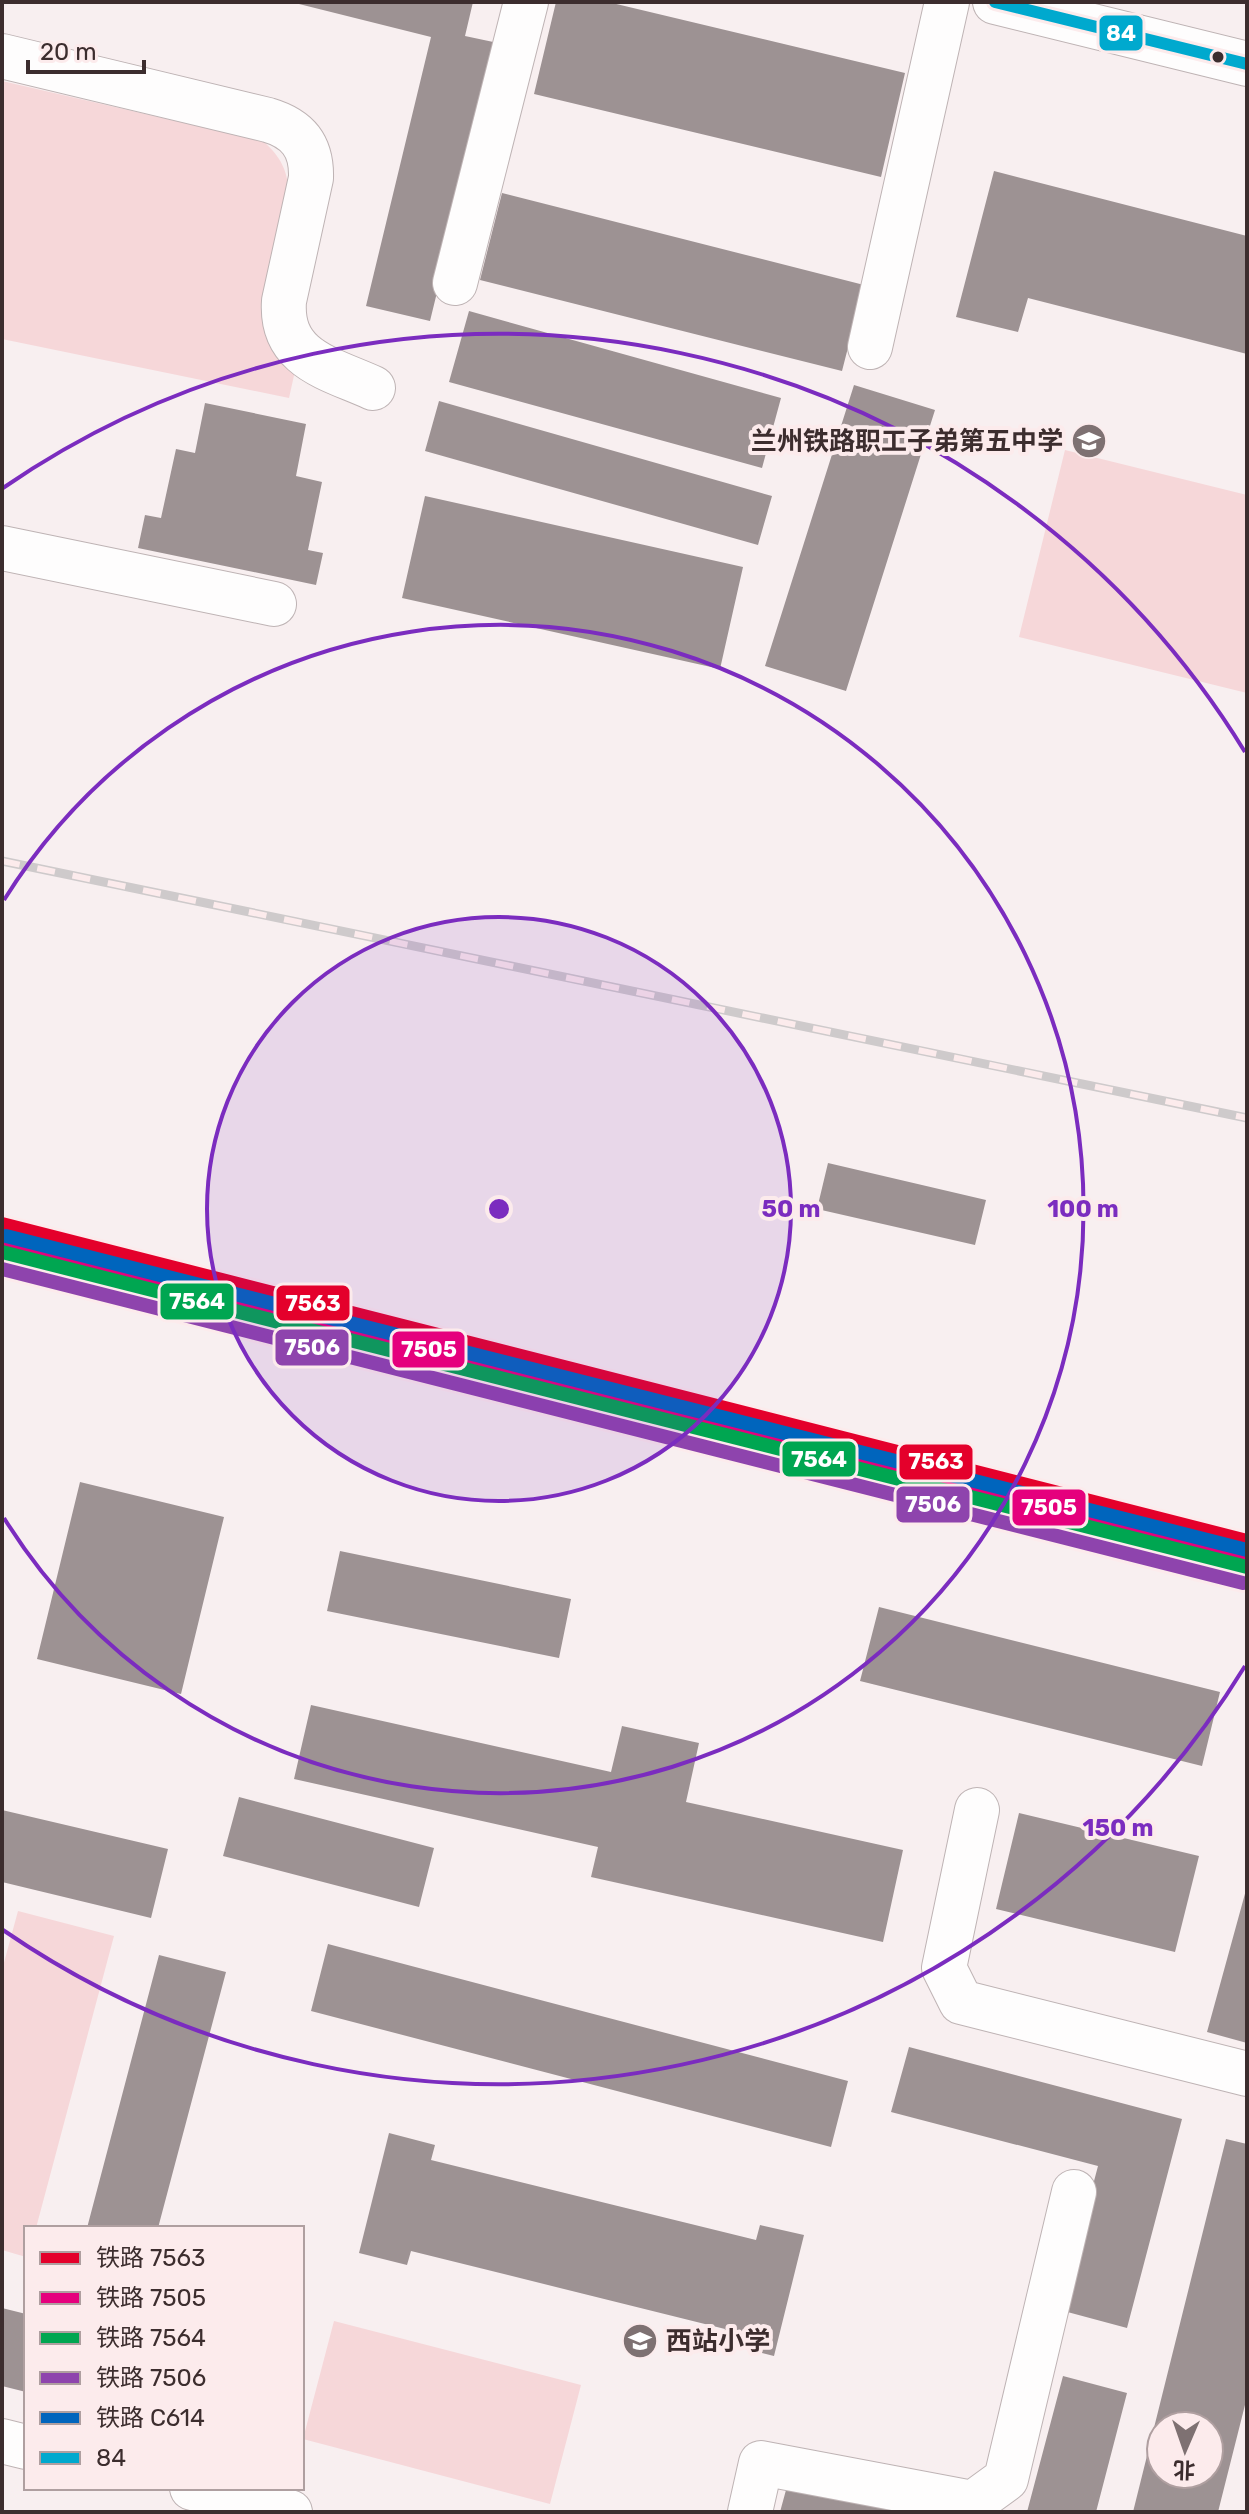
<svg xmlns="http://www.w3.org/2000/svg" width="1249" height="2514" font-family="Rubik,'Noto Sans SC',sans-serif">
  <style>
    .green { fill: #f6d7d9 }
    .building { fill: #9d9293; fill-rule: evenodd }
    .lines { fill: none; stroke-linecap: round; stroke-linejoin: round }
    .minor-casing { stroke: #beb3b4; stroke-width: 46 }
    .highway-casing { stroke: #beb3b4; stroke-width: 46 }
    .minor { stroke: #fefdfd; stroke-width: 44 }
    .highway { stroke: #fefdfd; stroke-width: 44 }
    .rail-casing { stroke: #cecacb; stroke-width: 9 }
    .rail { stroke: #fcebec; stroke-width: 6; stroke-dasharray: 18; stroke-linecap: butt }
    .bus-1-casing { stroke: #fcebec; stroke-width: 18 }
    .bus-1 { stroke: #00a9ce; stroke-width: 12 }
    .rail-1-casing { stroke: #fcebec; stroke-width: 20 }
    .rail-2-casing { stroke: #fcebec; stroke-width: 20 }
    .rail-3-casing { stroke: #fcebec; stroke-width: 20 }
    .rail-4-casing { stroke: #fcebec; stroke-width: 20 }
    .rail-5-casing { stroke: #fcebec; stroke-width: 20 }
    .rail-1 { stroke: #e4002b; stroke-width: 14 }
    .rail-2 { stroke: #e5007d; stroke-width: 14 }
    .rail-3 { stroke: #00a651; stroke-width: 14 }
    .rail-4 { stroke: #8e44ad; stroke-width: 14 }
    .rail-5 { stroke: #0065bd; stroke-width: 14 }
    .ring { fill: none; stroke: #7b2cbf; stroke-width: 4 }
    .bus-dot { fill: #3c2d2e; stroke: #fcebec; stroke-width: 3 }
    .labels { text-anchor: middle; stroke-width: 8; stroke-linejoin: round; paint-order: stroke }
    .poi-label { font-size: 26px; font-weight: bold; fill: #3c2d2e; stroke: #fcebec; text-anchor: end }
    .centre { fill: #7b2cbf; stroke: #fcebec; stroke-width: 4 }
    .ring-label { font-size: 24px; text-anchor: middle; font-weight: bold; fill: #7b2cbf; stroke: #fcebec; stroke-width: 8; stroke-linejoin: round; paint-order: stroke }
    .line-badge { stroke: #fcebec; stroke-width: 3 }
    .badge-label { font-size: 22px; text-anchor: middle; font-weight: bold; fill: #fff }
  </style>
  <rect width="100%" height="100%" fill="#f8eff0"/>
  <!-- green -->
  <path class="green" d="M2,81L263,141C281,157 288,171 289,195L261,306L266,330L295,371L289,398L2,339Z
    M1065,450L1247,495V693L1019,637Z
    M18,1911L114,1936L36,2228H26V2257L2,2250V1970Z
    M334,2321L581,2385L550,2504L303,2439Z"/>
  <!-- building -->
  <path class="building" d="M291,2H473L465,36L498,43L430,321L366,306L431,37Z
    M556,2H608L905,73L881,177L534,94Z
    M994,171L1247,236V354L1028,298L1018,332L956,317Z
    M502,193L864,285L842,371L480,280Z
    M469,311L781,398L762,468L449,382Z
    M854,385L935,410L846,691L765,666Z
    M439,401L772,496L758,545L425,451Z
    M205,403L306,424L296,476L322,482L308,550L323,553L316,585L138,548L145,515L161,518L176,449L195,453Z
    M425,496L743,567L720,669L402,598Z
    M828,1163L986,1200L975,1245L817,1209Z
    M80,1482L224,1517L181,1694L37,1659Z
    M340,1551L571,1599L559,1658L327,1611Z
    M879,1607L1220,1692L1202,1766L860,1681Z
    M311,1705L611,1772L622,1726L699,1743L686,1802L903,1850L883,1942L591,1877L598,1847L294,1779Z
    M239,1797L434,1848L419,1907L223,1856Z
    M2,1810L168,1849L151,1918L2,1882Z
    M1019,1813L1199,1856L1175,1952L996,1909Z
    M1246,1890H1247V2043L1207,2032Z
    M328,1944L848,2081L831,2147L311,2011Z
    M159,1955L226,1972L158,2228H87Z
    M909,2047L1182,2119L1127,2328L1060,2310L1098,2166L891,2112Z
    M389,2133L435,2145L431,2160L756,2240L760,2225L804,2235L774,2356L721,2343L725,2329L411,2251L407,2265L359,2253Z
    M1226,2139L1247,2144V2397L1218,2512H1133ZM1161,2426H1209V2474H1161Z
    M2,2308L26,2314V2392L2,2386Z
    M1063,2376L1127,2393L1096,2512H1027Z
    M789,2479L906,2512H780Z"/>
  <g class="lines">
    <!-- minor casing -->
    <g class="minor-casing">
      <path id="minor" d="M2,56L268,120C298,129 312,146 311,178L284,301C280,359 329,368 373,388
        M455,283L526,2
        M870,347L947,2
        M2,548L274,604
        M977,1810L944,1968L961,2002L1247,2074
        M2,2441L26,2447
        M192,2488L290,2512
        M750,2512L761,2463L973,2503L1006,2479L1074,2192"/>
    </g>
    <!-- highway casing -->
    <g class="highway-casing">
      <path id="highway" d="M995,2L1247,64"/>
    </g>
    <!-- minor -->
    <use href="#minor" class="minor"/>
    <!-- highway -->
    <use href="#highway" class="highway"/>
    <!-- rail casing -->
    <g class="rail-casing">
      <path id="rail" d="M2,861L1247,1118"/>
    </g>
    <!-- rail -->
    <use href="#rail" class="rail"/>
    <!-- bus-1 casing -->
    <g class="bus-1-casing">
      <path id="bus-1" d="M995,2L1247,64"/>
    </g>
    <!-- bus-1 -->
    <use href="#bus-1" class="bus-1"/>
    <!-- rail-1 casing -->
    <g class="rail-1-casing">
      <path id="rail-1" d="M2,1224L1247,1541"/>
    </g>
    <!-- rail-2 casing -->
    <g class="rail-2-casing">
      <path id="rail-2" d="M2,1241L1243,1557"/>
    </g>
    <!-- rail-3 casing -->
    <g class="rail-3-casing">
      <path id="rail-3" d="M2,1252L1247,1567"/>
    </g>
    <!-- rail-4 casing -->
    <g class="rail-4-casing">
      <path id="rail-4" d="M2,1269L1243,1583"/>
    </g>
    <!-- rail-5 casing -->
    <g class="rail-5-casing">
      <path id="rail-5" d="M6,1236L1247,1550"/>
    </g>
    <!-- rail-1 -->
    <use href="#rail-1" class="rail-1"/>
    <!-- rail-2 -->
    <use href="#rail-2" class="rail-2"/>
    <!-- rail-3 -->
    <use href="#rail-3" class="rail-3"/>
    <!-- rail-4 -->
    <use href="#rail-4" class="rail-4"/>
    <!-- rail-5 -->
    <use href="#rail-5" class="rail-5"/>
  </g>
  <!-- distance rings -->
  <circle cx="499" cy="1209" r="292" fill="#7b2cbf" fill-opacity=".12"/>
  <g class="ring">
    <circle cx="499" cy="1209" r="292"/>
    <path d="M4 900A584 584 0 1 1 4 1518"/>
    <path d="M1245 1666A875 875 0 0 1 3 1930M3 488A875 875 0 0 1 1245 752"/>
  </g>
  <!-- icons -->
  <defs>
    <g id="school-disc" transform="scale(1.8)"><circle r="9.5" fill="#7e7172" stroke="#fcebec"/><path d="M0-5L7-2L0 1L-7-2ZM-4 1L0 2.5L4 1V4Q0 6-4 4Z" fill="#fff"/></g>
  </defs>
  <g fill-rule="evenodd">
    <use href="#school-disc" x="1089" y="441"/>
    <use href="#school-disc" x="640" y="2341"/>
  </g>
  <!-- markers -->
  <circle class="bus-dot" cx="1218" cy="57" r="7"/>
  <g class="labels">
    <!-- poi labels -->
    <g class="poi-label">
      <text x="1063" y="450">兰州铁路职工子弟第五中学</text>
      <text x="666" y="2350" text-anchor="start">西站小学</text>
    </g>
  </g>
  <circle cx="499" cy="1209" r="12" class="centre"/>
  <g class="ring-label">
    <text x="791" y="1217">50 m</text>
    <text x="1083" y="1217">100 m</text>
    <text x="1118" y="1836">150 m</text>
  </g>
  <g class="line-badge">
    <rect x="1098" y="14" width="46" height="38" rx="8" fill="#00a9ce"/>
    <rect x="159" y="1282" width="76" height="39" rx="8" fill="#00a651"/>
    <rect x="275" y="1284" width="76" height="38" rx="8" fill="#e4002b"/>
    <rect x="274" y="1328" width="76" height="39" rx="8" fill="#8e44ad"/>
    <rect x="391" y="1330" width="75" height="39" rx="8" fill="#e5007d"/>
    <rect x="781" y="1440" width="76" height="38" rx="8" fill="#00a651"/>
    <rect x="898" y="1443" width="76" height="38" rx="8" fill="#e4002b"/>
    <rect x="895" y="1485" width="76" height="39" rx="8" fill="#8e44ad"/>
    <rect x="1011" y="1488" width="76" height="39" rx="8" fill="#e5007d"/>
  </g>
  <g class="badge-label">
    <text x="1121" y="41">84</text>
    <text x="197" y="1309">7564</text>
    <text x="313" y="1311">7563</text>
    <text x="312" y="1355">7506</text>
    <text x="429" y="1357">7505</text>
    <text x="819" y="1467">7564</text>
    <text x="936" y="1469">7563</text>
    <text x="933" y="1512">7506</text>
    <text x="1049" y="1515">7505</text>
  </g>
  <!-- border -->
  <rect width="1249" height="2514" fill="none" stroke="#3c2d2e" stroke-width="8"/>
  <!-- legend -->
  <rect x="24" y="2226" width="280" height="264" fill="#fcebec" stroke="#af9fa0" stroke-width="2"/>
  <rect x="40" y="2252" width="40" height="12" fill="#e4002b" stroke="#af9fa0" stroke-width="2"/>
  <text x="96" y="2266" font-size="24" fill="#3c2d2e">铁路 7563</text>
  <rect x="40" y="2292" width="40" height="12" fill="#e5007d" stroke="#af9fa0" stroke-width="2"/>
  <text x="96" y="2306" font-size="24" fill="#3c2d2e">铁路 7505</text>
  <rect x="40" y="2332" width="40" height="12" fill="#00a651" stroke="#af9fa0" stroke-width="2"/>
  <text x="96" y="2346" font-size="24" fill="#3c2d2e">铁路 7564</text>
  <rect x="40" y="2372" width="40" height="12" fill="#8e44ad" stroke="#af9fa0" stroke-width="2"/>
  <text x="96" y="2386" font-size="24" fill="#3c2d2e">铁路 7506</text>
  <rect x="40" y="2412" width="40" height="12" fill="#0065bd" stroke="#af9fa0" stroke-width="2"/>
  <text x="96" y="2426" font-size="24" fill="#3c2d2e">铁路 C614</text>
  <rect x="40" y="2452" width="40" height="12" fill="#00a9ce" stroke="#af9fa0" stroke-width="2"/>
  <text x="96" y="2466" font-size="24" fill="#3c2d2e">84</text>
  <!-- north arrow -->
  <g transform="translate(1185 2450) rotate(182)"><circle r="38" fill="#fcebec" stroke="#af9fa0" stroke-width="2"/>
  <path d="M0-6L14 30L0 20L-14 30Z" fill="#7e7172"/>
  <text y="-12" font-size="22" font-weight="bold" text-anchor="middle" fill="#3c2d2e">北</text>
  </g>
  <!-- scale -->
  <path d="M28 60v12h116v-12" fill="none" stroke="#3c2d2e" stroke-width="4"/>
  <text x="40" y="60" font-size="24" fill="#3c2d2e" stroke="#fcebec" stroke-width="6" paint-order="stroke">20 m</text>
</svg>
